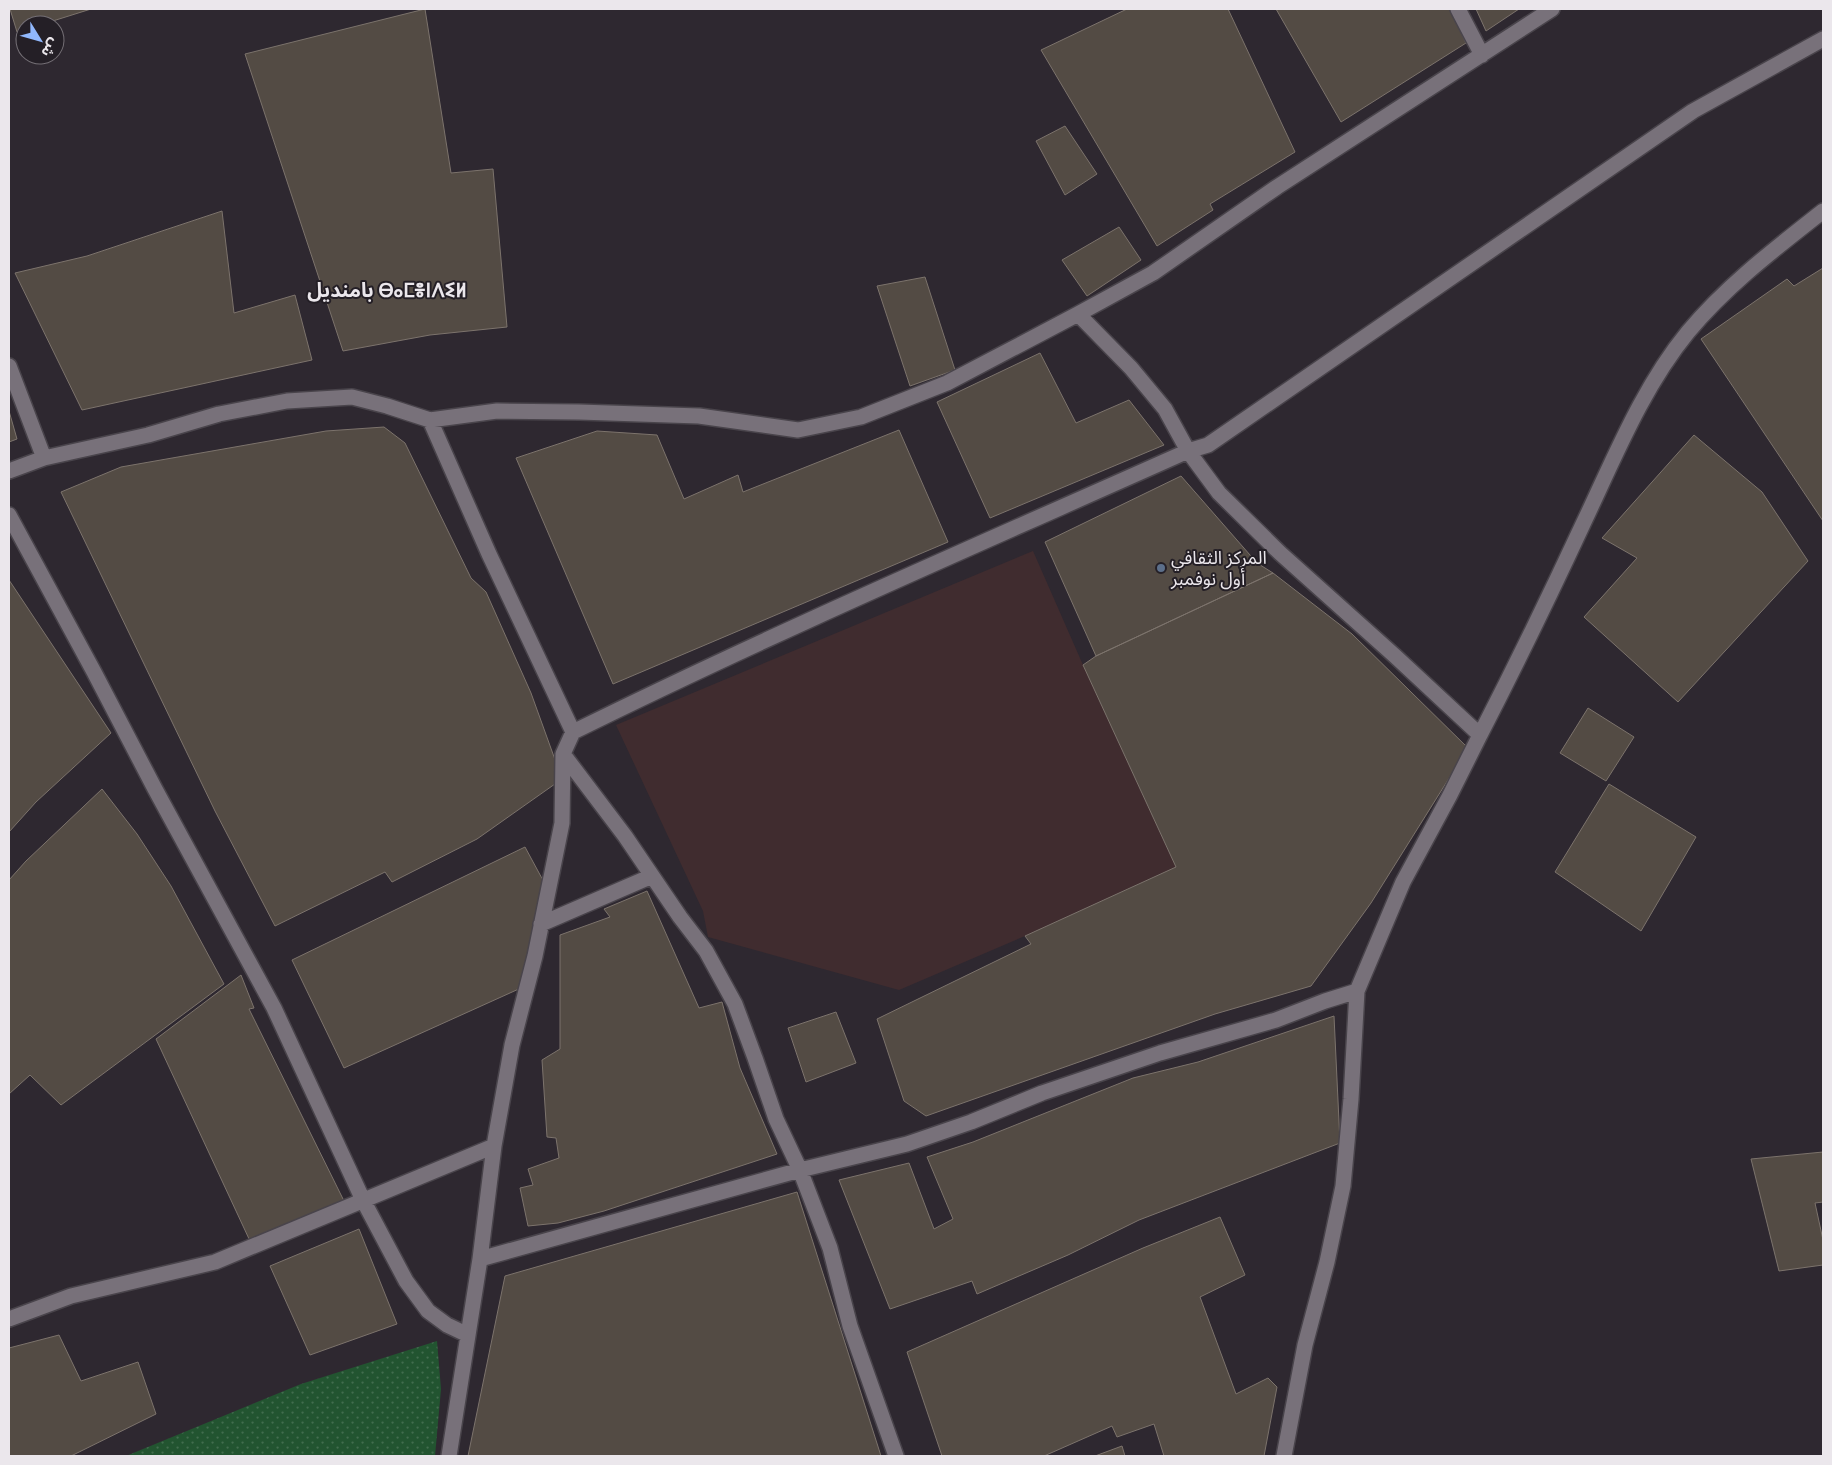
<svg xmlns="http://www.w3.org/2000/svg" width="1832" height="1465" font-family="'IBM Plex Sans','Noto Sans Arabic','Noto Sans Tifinagh',sans-serif">
  <style>
    .education { fill: #402c2f }
    .grass { fill: url(#grass-dots) }
    .building { fill: #534b44; stroke: #7c736c }
    .lines { fill: none; stroke-linecap: round; stroke-linejoin: round }
    .street-casing { stroke: #49444b; stroke-width: 18 }
    .street { stroke: #78717a; stroke-width: 15 }
    .service-dot { fill: #5c6f8a; stroke: #241f26; stroke-width: 2 }
    .labels { text-anchor: middle; stroke-width: 4; stroke-linejoin: round; paint-order: stroke }
    .poi-label { font-size: 18px; fill: #ebe7ec; stroke: #241f26; text-anchor: start }
    .quarter-label { font-size: 20px; font-weight: bold; fill: #ebe7ec; stroke: #241f26 }
  </style>
  <defs>
    <pattern id="grass-dots" width="8" height="8" patternUnits="userSpaceOnUse" patternTransform="scale(1.25)"><rect width="8" height="8" fill="#225430"/><path d="M2 2h.1M6 6h.1" fill="none" stroke="#426d4e" stroke-width="1.8" stroke-linecap="round"/></pattern>
  </defs>
  <rect width="100%" height="100%" fill="#2e2830"/>
  <!-- education -->
  <path class="education" d="M1033,551L1083,665L1176,867L1025,936L899,990L708,937L703,911L616,725Z"/>
  <!-- grass -->
  <path class="grass" d="M437,1341L441,1389L435,1456H126L301,1384Z"/>
  <!-- building -->
  <path class="building" d="M10,9H91L40,25H25V30L17,32Z
    M425,9L451,173L493,169L507,327L430,335L343,351L245,54Z
    M1127,9H1228L1295,152L1210,204L1213,210L1157,246L1041,50Z
    M1276,9H1450L1466,43L1341,122Z
    M1476,9H1519L1486,31Z
    M1065,126L1097,174L1065,195L1036,141Z
    M222,211L234,313L295,295L312,360L82,410L15,273L87,256Z
    M1119,227L1141,260L1087,296L1062,260Z
    M1823,268V521L1701,339L1787,279L1794,286Z
    M925,277L955,370L910,386L877,286Z
    M1040,353L1076,423L1129,400L1164,445L990,518L937,402Z
    M9,411L17,439L9,442Z
    M384,427L405,443L471,578L486,592L531,693L562,779L477,839L392,882L385,872L275,926L215,811L61,492L121,467L326,431Z
    M899,430L948,542L613,684L516,458L597,431L657,435L684,499L738,475L743,492Z
    M1694,435L1762,492L1808,561L1678,702L1584,617L1637,558L1602,538Z
    M1181,476L1257,563L1273,573L1096,656L1045,542Z
    M1273,573L1352,634L1468,748L1371,903L1311,986L1215,1014L926,1116L904,1101L877,1019L1031,944L1025,936L1176,867L1083,665L1096,656Z
    M9,580L111,733L36,802L9,832Z
    M1588,708L1634,737L1606,781L1560,753Z
    M1609,784L1696,837L1641,931L1555,872Z
    M102,789L137,834L171,886L224,984L61,1105L30,1075L9,1094V880L26,861Z
    M525,847L545,884L521,988L344,1068L292,960Z
    M647,891L699,1008L722,1002L740,1068L777,1154L604,1211L558,1223L528,1226L520,1188L533,1185L528,1169L559,1158L556,1138L547,1137L542,1060L560,1049V935L610,917L604,909Z
    M241,975L254,1008L249,1009L346,1205L250,1241L156,1039Z
    M836,1012L856,1063L806,1082L788,1028Z
    M1334,1016L1340,1143L1139,1220L1068,1255L977,1294L972,1281L890,1309L839,1180L909,1163L934,1229L953,1219L927,1157L973,1142L1133,1078L1198,1062Z
    M1823,1152V1202L1815,1203L1823,1240V1265L1779,1271L1751,1159Z
    M797,1192L881,1456H468L505,1276Z
    M1220,1217L1245,1275L1200,1297L1236,1394L1268,1378L1277,1387L1264,1456H1164L1154,1424L1117,1437L1112,1426L1044,1456H942L907,1352L1143,1248Z
    M359,1229L397,1324L310,1355L270,1266Z
    M59,1335L81,1381L138,1362L156,1414L71,1456H9V1348Z
    M1122,1446L1125,1456H1095Z"/>
  <g class="lines">
    <!-- street casing -->
    <g class="street-casing">
      <path id="street" d="M1458,9L1482,55
        M1078,314L1131,368L1165,409L1188,451L1219,493L1280,553L1395,656L1480,735L1450,795L1403,882L1357,991L1351,1099L1343,1186L1327,1262L1305,1345L1284,1456
        M9,366L44,458
        M430,420L497,411L579,412L699,416L798,430L861,417L947,383L1078,314L1153,273L1277,187L1552,9
        M9,471L44,458L148,435L219,414L287,401L352,397L387,406L430,420L489,554L573,732L563,754L562,823L535,956L512,1045L494,1146L480,1259L449,1456
        M9,515L94,672L155,789L274,1008L363,1200L406,1281L428,1311L447,1325L468,1335
        M573,732C775,632 982,543 1188,451L1208,445L1693,111L1823,39
        M1480,735C1516,665 1550,595 1583,524C1614,459 1642,388 1688,332C1727,285 1776,248 1823,211
        M563,754L625,836L680,917L706,951L735,1004L755,1058L776,1119L800,1170L830,1248L850,1326L896,1456
        M541,924L652,876
        M480,1259L800,1170L907,1144L971,1122L1042,1093L1160,1053L1276,1020L1325,1001L1357,991
        M9,1319L71,1296L215,1262L494,1146"/>
    </g>
    <!-- street -->
    <use href="#street" class="street"/>
  </g>
  <!-- markers -->
  <circle class="service-dot" cx="1161" cy="568" r="5"/>
  <g class="labels">
    <!-- poi labels -->
    <g class="poi-label">
      <text x="1171" y="564">المركز الثقافي<tspan x="1171" dy="21">أول نوفمبر</tspan></text>
    </g>
    <!-- quarter labels -->
    <g class="quarter-label">
      <text x="387" y="297">بامنديل ⴱⴰⵎⴻⵏⴷⵉⵍ</text>
    </g>
  </g>
  <!-- border -->
  <rect width="1832" height="1465" fill="none" stroke="#ebe7ec" stroke-width="20"/>
  <!-- north arrow -->
  <g transform="translate(40 40) rotate(127)"><circle r="24" fill="#241f26" stroke="#746f75"/>
  <path d="M0-4L9 19L0 12L-9 19Z" fill="#91b8fd"/>
  <text y="-8" font-size="14" font-weight="bold" text-anchor="middle" fill="#ebe7ec">ش</text>
  </g>
</svg>
